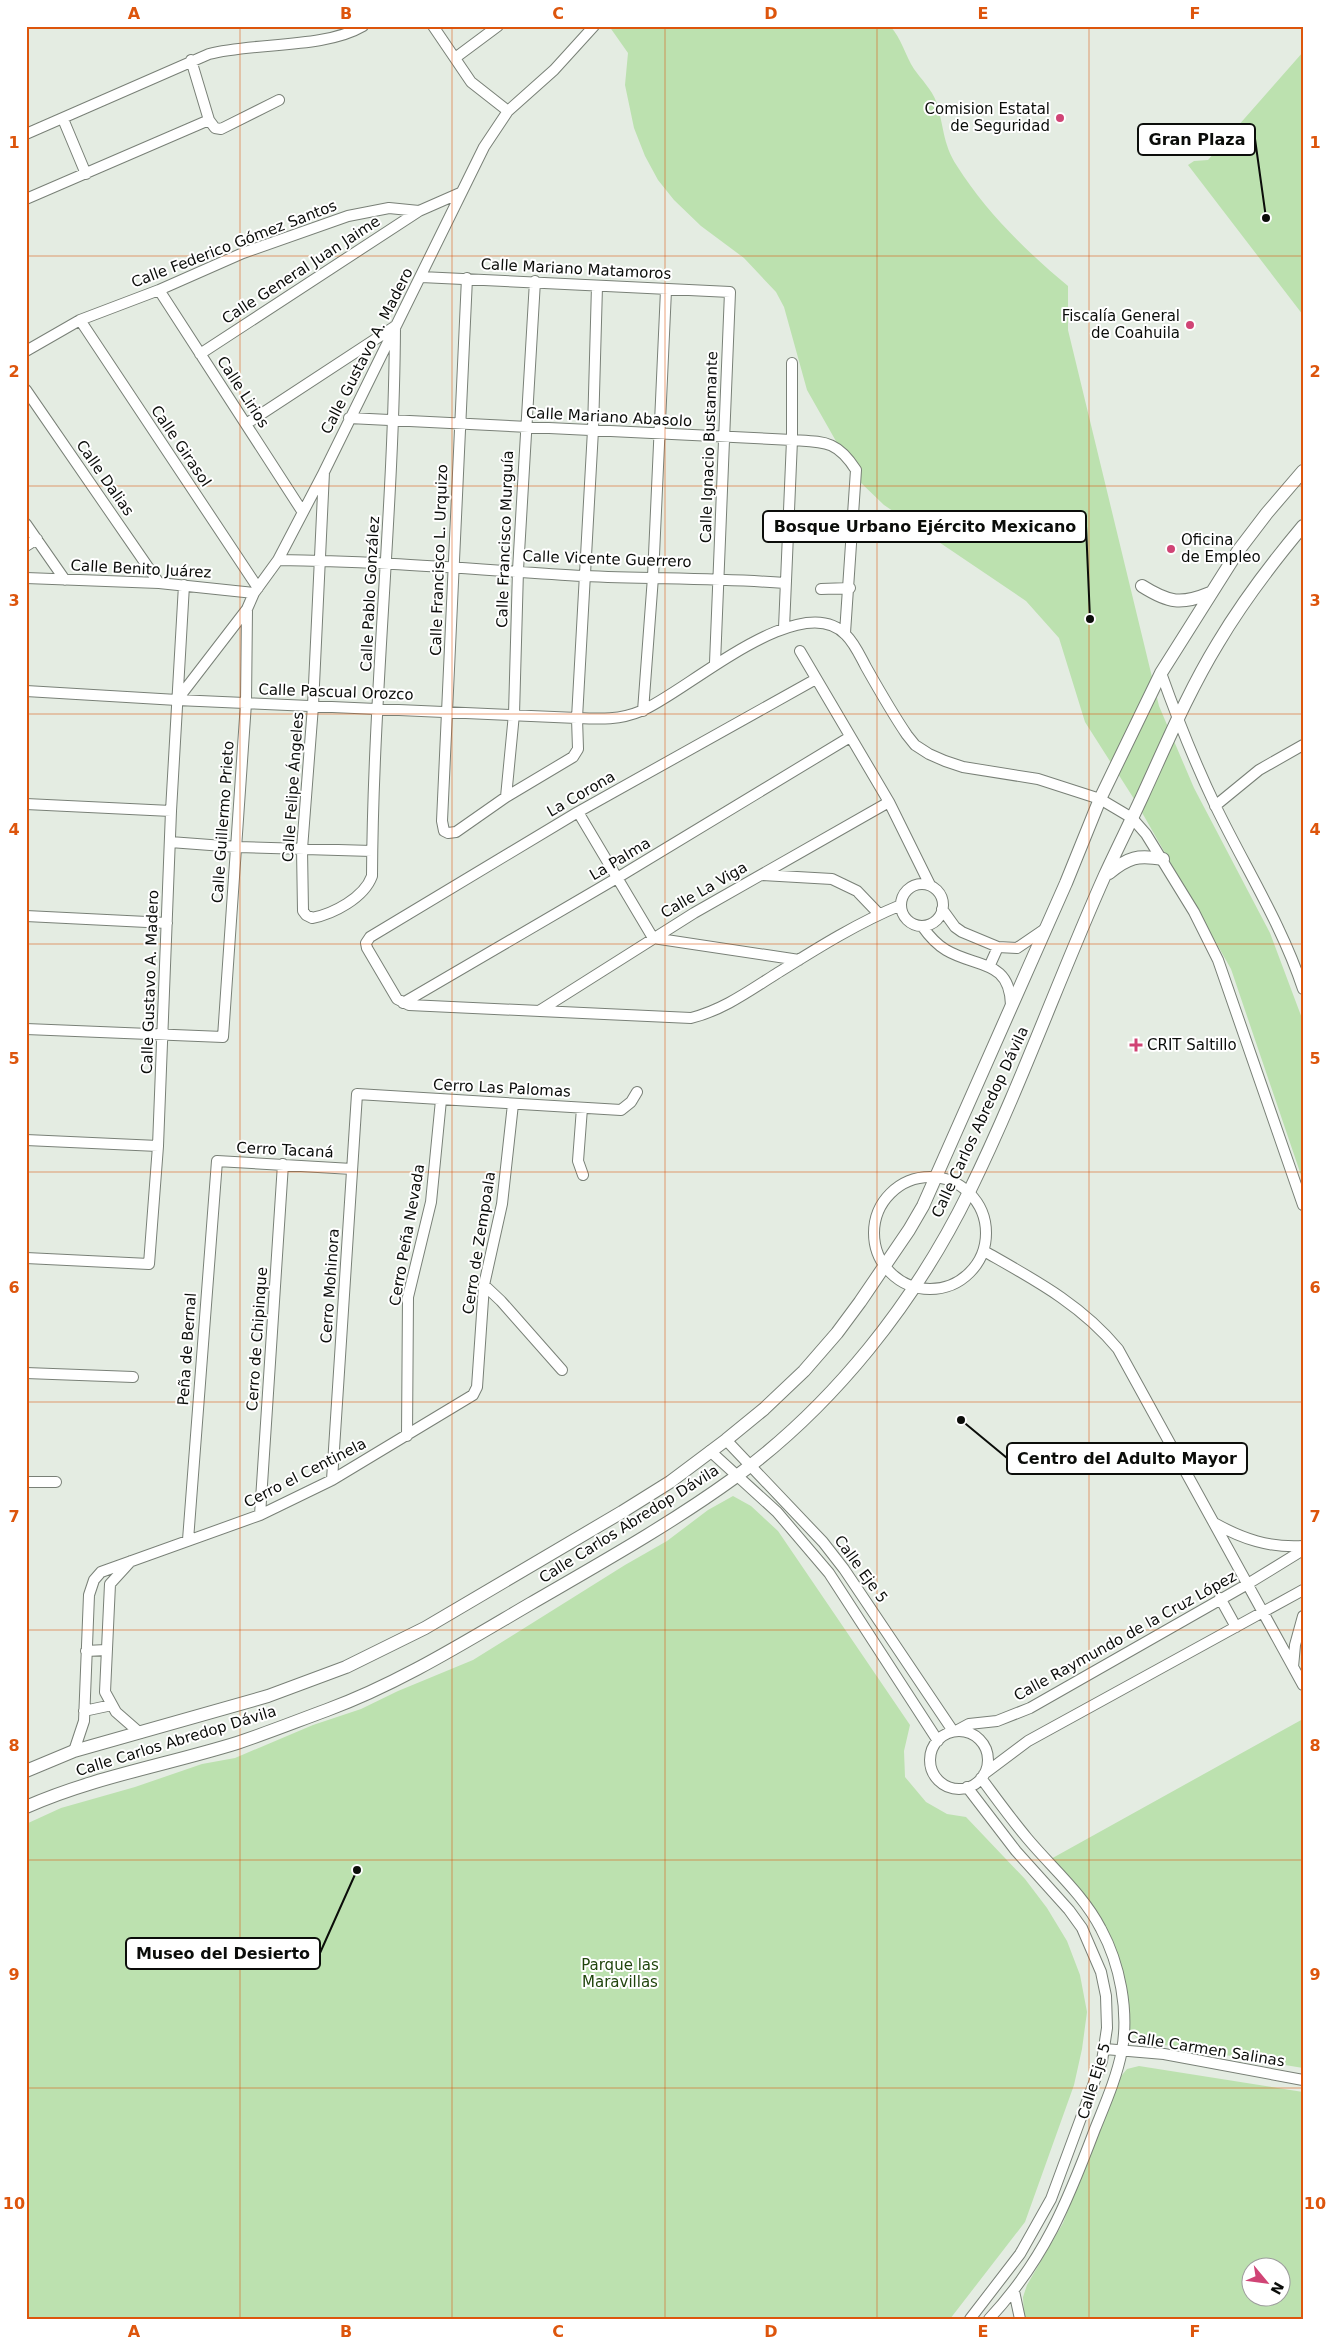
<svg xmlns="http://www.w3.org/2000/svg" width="1329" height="2345" font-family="'DejaVu Sans',sans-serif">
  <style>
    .green { fill: #bce1af; fill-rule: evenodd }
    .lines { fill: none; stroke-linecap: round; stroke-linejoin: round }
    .minor-casing { stroke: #798077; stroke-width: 12 }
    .major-casing { stroke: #798077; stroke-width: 14 }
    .minor { stroke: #fff; stroke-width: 10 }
    .major { stroke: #fff; stroke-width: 12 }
    .grid { fill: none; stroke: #dd550c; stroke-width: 1; stroke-opacity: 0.55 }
    .poi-dot { fill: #d04475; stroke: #fff; stroke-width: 2 }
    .labels { text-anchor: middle; stroke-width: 4; stroke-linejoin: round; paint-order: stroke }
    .poi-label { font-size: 15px; fill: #0b0d0a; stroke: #fff; text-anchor: end }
    .street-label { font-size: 15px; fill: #0b0d0a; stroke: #fff }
    .park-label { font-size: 15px; fill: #20450d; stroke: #fff }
    .leader { fill: none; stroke: #0b0d0a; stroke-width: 2 }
    .callout-dot { fill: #0b0d0a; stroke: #fff; stroke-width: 2 }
    .callout { fill: #fff; stroke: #0b0d0a; stroke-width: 2 }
    .callout-label { font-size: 16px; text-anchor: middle; font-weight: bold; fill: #0b0d0a }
    .neatline { fill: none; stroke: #dd550c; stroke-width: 2 }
    .grid-label { font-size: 16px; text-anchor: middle; font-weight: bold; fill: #dd550c }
  </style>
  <rect width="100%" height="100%" fill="#e4ece2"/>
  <!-- green -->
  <path class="green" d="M609,26H890C902,39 905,55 914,69C921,79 932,90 936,101C944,124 942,143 957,166C986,212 1027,252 1068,286V330L1159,706L1194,788L1270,933L1303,1021V1181L1231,969L1136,802L1085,722L1059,638L1026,601L884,505L858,480L807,390L784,307L776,292L744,258L701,226L674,200L658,180L645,156L634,128L625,85L628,53Z
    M1303,52V315L1188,165L1194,161L1208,160Z
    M733,1496L751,1506L778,1531L910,1725L904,1751L905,1777L926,1802L947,1814L966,1817L1025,1879L1047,1908L1067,1941L1080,1975L1087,2012L1082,2049L1074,2085L1025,2222L950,2319H26V1824L61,1808L135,1787L202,1764L235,1758L313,1725L361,1709L398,1691L473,1660L625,1565L667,1541L708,1510Z
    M1303,1719V2068L1140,2041L1128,2030L1116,1957L1049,1860Z
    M1139,2066L1303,2092V2319H1024L1023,2297L1027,2285L1063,2223L1117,2081L1127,2069ZM1252,2268H1282V2298H1252Z"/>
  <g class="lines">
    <!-- minor casing -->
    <g class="minor-casing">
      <path id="minor" d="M433,26L471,82L508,111
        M455,58L498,26
        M191,60L209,120L215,128L221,129L279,100
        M63,119L86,174
        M26,134L209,54C254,42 324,49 363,26
        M26,199L209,120
        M421,277L730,292L715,663
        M467,278L442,821L444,831L448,833L456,832L506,797L573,757L578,749L577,718L593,430L597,286
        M159,290L302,511
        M80,320L258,588
        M26,351L80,320L159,290L243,253L348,216L389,208L419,211L460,193
        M200,354L419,211
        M26,390L159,583
        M349,418L792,440C824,442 837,440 856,470L845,633
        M246,424L394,327
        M324,472L313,706L302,849L303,911L306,915L312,918C333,914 364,898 372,876C373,693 394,510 395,326
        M26,524L65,580
        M26,546L37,539
        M278,560C380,561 482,570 584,576C651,579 718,578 785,583
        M26,578L159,583L254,593
        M821,589L850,588
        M784,628L792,440V363
        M800,651L889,802L930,885
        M1161,673C1177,718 1195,763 1216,807C1245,867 1282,925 1303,989
        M816,679L578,812L370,937L366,943L367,948L397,999L409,1005L691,1018C723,1010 749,991 776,974C816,949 857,923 901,905
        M26,691L177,700L577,718C600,719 620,720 641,711C684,694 801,586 846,635C855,644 860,656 866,667C879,690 892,713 907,735L915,745L929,754L945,761L963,767L1038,779L1100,799L1132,818L1146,834L1194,912L1218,960L1303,1205
        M177,700L247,609L254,593L278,560L324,472L484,147L508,111L554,70L594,26
        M643,711L653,577L666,290
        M506,797L514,714L518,570L535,281
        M26,804L171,811
        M1215,806L1259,770L1303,745
        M578,812L653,938L799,960
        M170,842L237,847L372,851
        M761,875L832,879L857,891L879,914
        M901 905a21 21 0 1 1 42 0a21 21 0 1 1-42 0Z
        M942,909L955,927L962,932L998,947L1017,948L1045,929
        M26,916L167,923
        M922,926C929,936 936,944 946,950C976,968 1010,959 1011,1005
        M989,967L998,947
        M403,1003L617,878L850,737
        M539,1011L694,913L889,802
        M26,1029L223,1037L246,703L247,609
        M582,1108L578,1161L583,1175
        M26,1140L158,1146
        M874 1233a56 56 0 1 1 112 0a56 56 0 1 1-112 0Z
        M984,1251C1033,1279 1081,1304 1118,1349L1303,1685
        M26,1258L149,1264L158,1146L171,811L184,585
        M484,1285L501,1301L562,1370
        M26,1373L133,1377
        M407,1436L408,1297L431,1202L441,1100
        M726,1440L823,1542L844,1569L953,1731
        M710,1451L777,1512L829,1573L938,1741
        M332,1480L357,1094L621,1110L631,1102L637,1092
        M26,1482H56
        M260,1515L283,1164
        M1214,1523C1243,1539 1269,1548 1303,1546
        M188,1540L217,1161L352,1169
        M131,1561L110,1584L105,1692L116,1712L140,1733
        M1220,1598L1236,1627
        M86,1651L106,1650
        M1293,1667L1295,1645L1303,1616
        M84,1711L112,1705
        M956,1731L969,1724L997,1721L1030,1708L1246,1585L1303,1550
        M930 1760a29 29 0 1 1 58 0a29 29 0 1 1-58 0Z
        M74,1751L84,1721L89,1595L94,1580L101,1572L260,1515L332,1480L473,1395L477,1387L484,1285L502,1204L513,1104
        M984,1774L1028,1741L1303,1590
        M981,1778C996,1798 1011,1819 1027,1838C1052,1868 1083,1894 1101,1929C1120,1964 1129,2011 1122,2050C1117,2077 1105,2104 1095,2129C1067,2203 1044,2260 989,2319
        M967,1787L1016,1851L1069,1910L1082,1928L1101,1972L1106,1996L1107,2028L1102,2061L1051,2199L1020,2254L970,2319
        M1105,2049L1164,2054L1303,2080
        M1014,2291L1020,2319"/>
    </g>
    <!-- major casing -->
    <g class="major-casing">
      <path id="major" d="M1142,586C1169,603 1181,605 1210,593
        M1109,873C1129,857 1137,855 1163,859
        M26,1771L74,1751L268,1696L346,1667L425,1628L622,1512L670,1482L726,1440L764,1409L804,1371L837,1333L860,1302L909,1230L923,1206L1066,883L1100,799L1161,673L1238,551L1267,513L1303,471
        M26,1807C94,1777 166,1765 237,1743C267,1733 297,1721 327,1710C398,1684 465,1642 530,1604C599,1564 669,1525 734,1478C834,1405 915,1302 969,1192C1020,1088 1058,980 1105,875C1117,849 1130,823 1142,797C1166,745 1188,692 1218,643C1243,601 1272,563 1303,526"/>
    </g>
    <!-- minor -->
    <use href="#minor" class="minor"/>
    <!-- major -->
    <use href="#major" class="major"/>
  </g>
  <!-- grid -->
  <path class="grid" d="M240,26V2319M452,26V2319M665,26V2319M877,26V2319M1089,26V2319M26,256H1303M26,486H1303M26,714H1303M26,944H1303M26,1172H1303M26,1402H1303M26,1630H1303M26,1860H1303M26,2088H1303"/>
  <!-- markers -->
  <g class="poi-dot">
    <circle cx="1060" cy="118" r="5"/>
    <circle cx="1190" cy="325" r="5"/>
    <circle cx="1171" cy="549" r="5"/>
    <path d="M1133.5 1037.5h5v5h5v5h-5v5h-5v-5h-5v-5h5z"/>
  </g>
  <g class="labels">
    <!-- poi labels -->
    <g class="poi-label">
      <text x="1050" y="114">Comision Estatal<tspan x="1050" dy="17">de Seguridad</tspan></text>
      <text x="1180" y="321">Fiscalía General<tspan x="1180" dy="17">de Coahuila</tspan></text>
      <text x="1181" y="545" text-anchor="start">Oficina<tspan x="1181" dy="17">de Empleo</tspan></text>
      <text x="1147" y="1050" text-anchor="start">CRIT Saltillo</text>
    </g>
    <!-- street labels -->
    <g class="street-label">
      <text transform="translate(234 244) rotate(-21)" y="5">Calle Federico Gómez Santos</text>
      <text transform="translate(576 269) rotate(3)" y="5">Calle Mariano Matamoros</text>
      <text transform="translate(301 270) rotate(-33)" y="5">Calle General Juan Jaime</text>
      <text transform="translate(367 351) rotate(-63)" y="5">Calle Gustavo A. Madero</text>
      <text transform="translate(243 392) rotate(57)" y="5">Calle Lirios</text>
      <text transform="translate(609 417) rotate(3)" y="5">Calle Mariano Abasolo</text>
      <text transform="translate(181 446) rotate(56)" y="5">Calle Girasol</text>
      <text transform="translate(709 447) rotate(-88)" y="5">Calle Ignacio Bustamante</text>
      <text transform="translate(105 478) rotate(55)" y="5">Calle Dalias</text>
      <text transform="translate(505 539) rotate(-88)" y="5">Calle Francisco Murguía</text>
      <text transform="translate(607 559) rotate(2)" y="5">Calle Vicente Guerrero</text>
      <text transform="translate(439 560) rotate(-88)" y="5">Calle Francisco L. Urquizo</text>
      <text transform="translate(141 569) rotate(3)" y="5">Calle Benito Juárez</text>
      <text transform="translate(370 594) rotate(-87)" y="5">Calle Pablo González</text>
      <text transform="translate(336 692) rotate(2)" y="5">Calle Pascual Orozco</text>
      <text transform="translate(293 787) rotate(-86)" y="5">Calle Felipe Ángeles</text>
      <text transform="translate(581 794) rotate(-30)" y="5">La Corona</text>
      <text transform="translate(223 822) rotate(-86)" y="5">Calle Guillermo Prieto</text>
      <text transform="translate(620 859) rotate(-31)" y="5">La Palma</text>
      <text transform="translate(704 890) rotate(-30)" y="5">Calle La Viga</text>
      <text transform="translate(150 982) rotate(-88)" y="5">Calle Gustavo A. Madero</text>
      <text transform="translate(502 1088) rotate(3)" y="5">Cerro Las Palomas</text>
      <text transform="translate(980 1122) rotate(-65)" y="5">Calle Carlos Abredop Dávila</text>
      <text transform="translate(285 1150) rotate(3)" y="5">Cerro Tacaná</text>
      <text transform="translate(407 1235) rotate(-80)" y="5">Cerro Peña Nevada</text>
      <text transform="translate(479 1243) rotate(-81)" y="5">Cerro de Zempoala</text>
      <text transform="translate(330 1286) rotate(-86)" y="5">Cerro Mohinora</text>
      <text transform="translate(257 1339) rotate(-86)" y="5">Cerro de Chipinque</text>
      <text transform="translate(187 1349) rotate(-86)" y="5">Peña de Bernal</text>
      <text transform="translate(305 1473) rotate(-27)" y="5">Cerro el Centinela</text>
      <text transform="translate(629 1524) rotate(-32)" y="5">Calle Carlos Abredop Dávila</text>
      <text transform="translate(861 1569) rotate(54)" y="5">Calle Eje 5</text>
      <text transform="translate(1125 1636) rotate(-29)" y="5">Calle Raymundo de la Cruz López</text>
      <text transform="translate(176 1741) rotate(-17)" y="5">Calle Carlos Abredop Dávila</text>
      <text transform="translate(1206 2049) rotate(9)" y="5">Calle Carmen Salinas</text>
      <text transform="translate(1094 2081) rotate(-73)" y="5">Calle Eje 5</text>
    </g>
    <!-- park labels -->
    <g class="park-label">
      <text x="620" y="1970">Parque las<tspan x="620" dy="17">Maravillas</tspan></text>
    </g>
  </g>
  <!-- callouts -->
  <path class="leader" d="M1266 218L1255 139M1090 619L1086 526M961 1420L1007 1458M357 1870L320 1953"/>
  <g class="callout-dot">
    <circle cx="1266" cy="218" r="5"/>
    <circle cx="1090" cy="619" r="5"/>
    <circle cx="961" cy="1420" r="5"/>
    <circle cx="357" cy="1870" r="5"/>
  </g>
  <g class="callout">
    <rect x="1138" y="124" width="117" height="31" rx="5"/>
    <rect x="763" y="511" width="323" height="31" rx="5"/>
    <rect x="1007" y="1443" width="240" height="31" rx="5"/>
    <rect x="126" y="1938" width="194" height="31" rx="5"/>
  </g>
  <g class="callout-label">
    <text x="1197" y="145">Gran Plaza</text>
    <text x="925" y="532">Bosque Urbano Ejército Mexicano</text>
    <text x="1127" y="1464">Centro del Adulto Mayor</text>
    <text x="223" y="1959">Museo del Desierto</text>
  </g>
  <!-- border -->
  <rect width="1329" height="2345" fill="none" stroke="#ffffff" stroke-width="55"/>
  <!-- north arrow -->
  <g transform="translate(1266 2282) rotate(119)"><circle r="24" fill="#ffffff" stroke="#9d9e9d"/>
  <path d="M0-4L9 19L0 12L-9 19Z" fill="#d04475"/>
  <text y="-8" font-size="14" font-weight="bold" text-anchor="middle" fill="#0b0d0a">N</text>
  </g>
  <rect x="28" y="28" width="1274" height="2290" class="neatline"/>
  <g class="grid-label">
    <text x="134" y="19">A</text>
    <text x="346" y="19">B</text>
    <text x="558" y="19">C</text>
    <text x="771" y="19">D</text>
    <text x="983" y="19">E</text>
    <text x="1195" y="19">F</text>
    <text x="14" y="148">1</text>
    <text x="1315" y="148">1</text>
    <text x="14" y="377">2</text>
    <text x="1315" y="377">2</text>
    <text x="14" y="606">3</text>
    <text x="1315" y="606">3</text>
    <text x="14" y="835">4</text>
    <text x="1315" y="835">4</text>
    <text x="14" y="1064">5</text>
    <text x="1315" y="1064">5</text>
    <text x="14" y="1293">6</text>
    <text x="1315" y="1293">6</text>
    <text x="14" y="1522">7</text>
    <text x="1315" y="1522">7</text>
    <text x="14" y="1751">8</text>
    <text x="1315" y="1751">8</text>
    <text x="14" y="1980">9</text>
    <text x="1315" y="1980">9</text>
    <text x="14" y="2209">10</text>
    <text x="1315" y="2209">10</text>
    <text x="134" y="2337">A</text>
    <text x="346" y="2337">B</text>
    <text x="558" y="2337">C</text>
    <text x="771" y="2337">D</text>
    <text x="983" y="2337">E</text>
    <text x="1195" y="2337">F</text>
  </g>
</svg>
